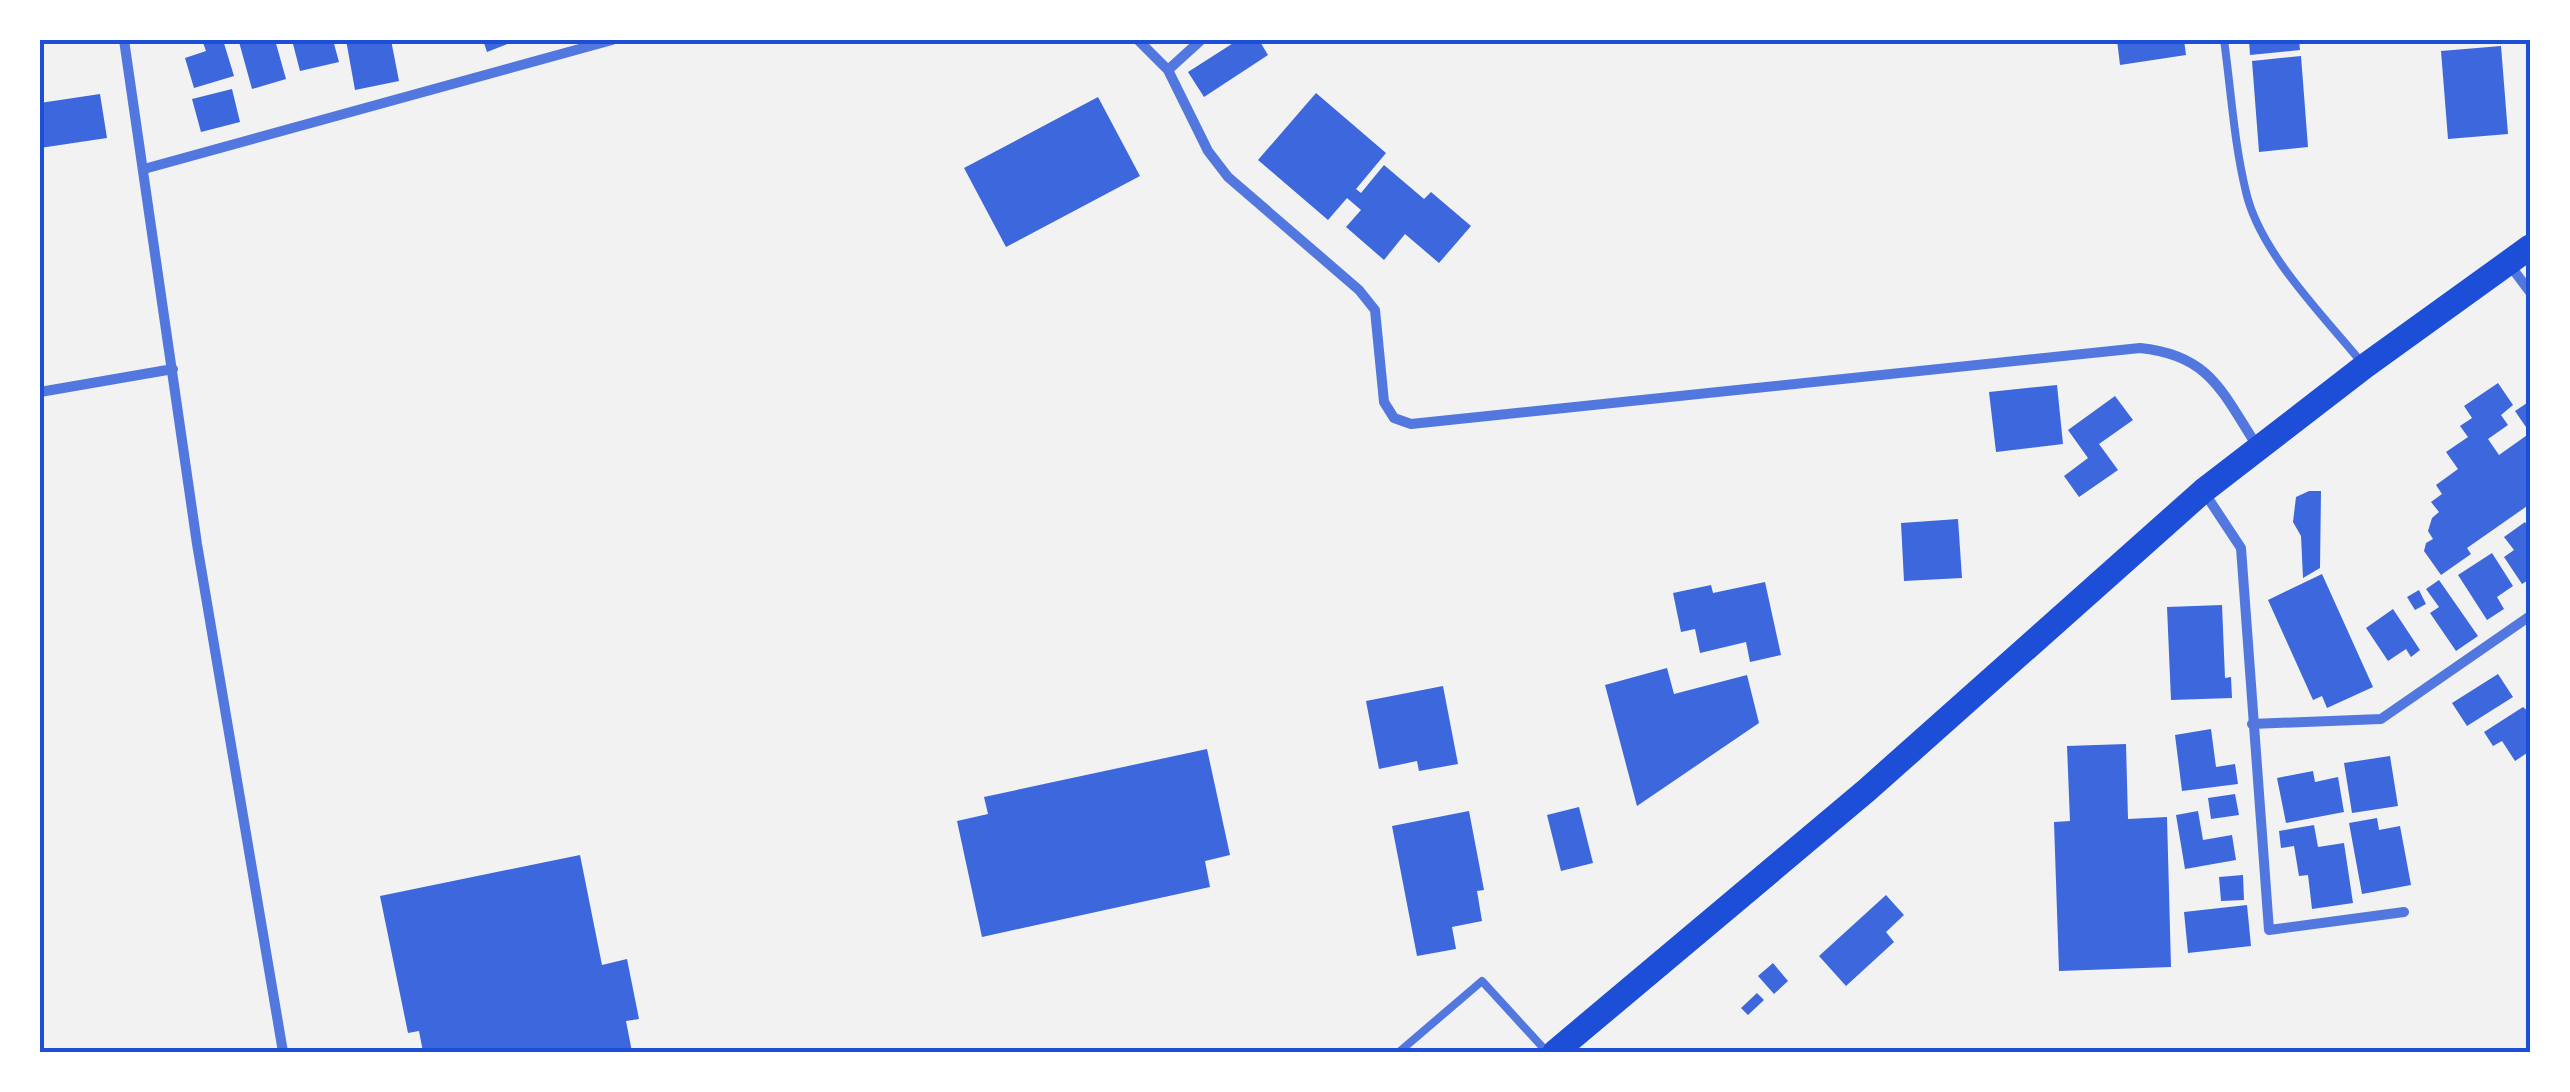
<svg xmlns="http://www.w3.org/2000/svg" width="2570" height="1092" font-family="Jost,sans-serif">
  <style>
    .building { fill: #3d67dc }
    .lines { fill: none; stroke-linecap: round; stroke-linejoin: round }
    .service { stroke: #5277de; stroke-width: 8 }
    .minor { stroke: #5277de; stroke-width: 10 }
    .primary { stroke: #1d4ed8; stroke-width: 25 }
    .neatline { fill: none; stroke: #1d4ed8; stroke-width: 4 }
  </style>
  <rect width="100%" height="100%" fill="#f2f2f2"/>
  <!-- building -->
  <path class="building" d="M202,40H223L234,76L194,88L185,58L206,51Z
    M246,40H275L286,79L252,89L239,42Z
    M292,40H333L339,62L300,71Z
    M346,40H391L399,81L355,90Z
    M483,40H518L487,52Z
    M1238,40H1259L1268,55L1204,97L1188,72Z
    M2117,40H2184L2186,55L2120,65Z
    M2249,40H2299L2300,50L2250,55Z
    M2501,46L2508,134L2448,139L2441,51Z
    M2301,56L2308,147L2259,152L2252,61Z
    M232,89L240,122L201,132L192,99Z
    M1316,93L1386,153L1356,189L1361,193L1384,165L1424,199L1431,192L1471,226L1439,263L1405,234L1384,260L1346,227L1361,210L1347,198L1328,220L1258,160Z
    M100,94L107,138L40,148V103Z
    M1098,97L1140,176L1006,247L964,168Z
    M2498,383L2513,405L2501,415L2508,425L2488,439L2499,455L2530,433L2515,411L2530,401V504L2467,548L2471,554L2441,575L2424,551L2426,543L2433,539L2428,531L2432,518L2439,512L2431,502L2442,494L2436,485L2458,469L2446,452L2468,437L2460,426L2472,418L2464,406Z
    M2057,385L2063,444L1996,452L1989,392Z
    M2115,396L2133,420L2099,444L2118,470L2079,497L2064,476L2088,458L2068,430Z
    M2309,491H2321L2320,568L2303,578L2301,536L2293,522L2296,497Z
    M1958,519L1962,578L1904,581L1901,523Z
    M2525,522L2530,530V579L2522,584L2504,557L2514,550L2504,537Z
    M2492,553L2513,586L2497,597L2504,609L2487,620L2458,575Z
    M2322,574L2373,687L2327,708L2322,696L2313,700L2268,600Z
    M2439,580L2478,636L2456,651L2430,613L2439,607L2426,589Z
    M1765,582L1781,655L1750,662L1746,642L1700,653L1695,629L1681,632L1673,593L1711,585L1713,593Z
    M2419,590L2426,604L2415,610L2407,597Z
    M2222,605L2225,678L2231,677L2232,698L2171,700L2167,607Z
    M2393,609L2420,650L2411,657L2406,649L2388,661L2366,628Z
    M1667,668L1674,694L1747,675L1759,723L1637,806L1605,685Z
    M2498,674L2513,697L2467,726L2452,703Z
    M1443,686L1458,764L1419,771L1417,761L1379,769L1366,701Z
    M2523,707L2530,713V751L2515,761L2502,741L2493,746L2484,732Z
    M2211,729L2216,767L2235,764L2238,784L2182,791L2175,735Z
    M2126,744L2128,819L2167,817L2171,967L2059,971L2054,822L2070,821L2067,746Z
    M1207,749L1230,855L1205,861L1210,887L982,937L957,821L988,814L984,797Z
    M2390,756L2398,806L2352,813L2344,763Z
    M2313,771L2315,782L2338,777L2344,812L2286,823L2277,778Z
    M2235,794L2239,815L2211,819L2208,798Z
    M1579,807L1593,863L1561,871L1547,815Z
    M1469,811L1484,890L1477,891L1482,921L1452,927L1456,949L1417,956L1392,826Z
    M2198,811L2203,840L2232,835L2236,860L2185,869L2176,815Z
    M2377,818L2379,830L2400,826L2411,885L2362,894L2349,823Z
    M2314,825L2318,847L2344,843L2353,903L2312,909L2308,875L2299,876L2294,846L2281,848L2279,831Z
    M580,855L602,965L627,959L639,1019L626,1021L632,1052H423L419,1031L408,1033L380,896Z
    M2243,875L2244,900L2221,901L2219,877Z
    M1886,895L1904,915L1886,932L1894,942L1846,986L1819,956Z
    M2247,905L2251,946L2188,953L2184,912Z
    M1773,963L1788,981L1774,994L1758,976Z
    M1757,993L1764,1000L1748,1015L1741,1008Z"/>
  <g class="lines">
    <!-- service -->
    <path class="service" d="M2224,40C2231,90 2234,143 2246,192C2260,253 2323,315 2362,363
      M1399,1052L1482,981L1547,1052"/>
    <!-- minor -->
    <path class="minor" d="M124,40L197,544L283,1052
      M1138,40L1168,70L1208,151L1228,177L1359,290L1375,310L1384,402L1394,418L1411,424L2140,348C2210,355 2222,392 2257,446
      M1168,70L1201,40
      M144,169L612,40
      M2509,264L2530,292
      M40,392L173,369
      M2204,492L2241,548L2269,930L2404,912
      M2252,724L2381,719L2530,616"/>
    <!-- primary -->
    <path class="primary" d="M1555,1052L1867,790L2203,491L2365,366L2530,247"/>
  </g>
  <!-- border -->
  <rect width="2570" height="1092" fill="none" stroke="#ffffff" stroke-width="85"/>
  <rect x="42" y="42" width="2486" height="1008" class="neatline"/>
</svg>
